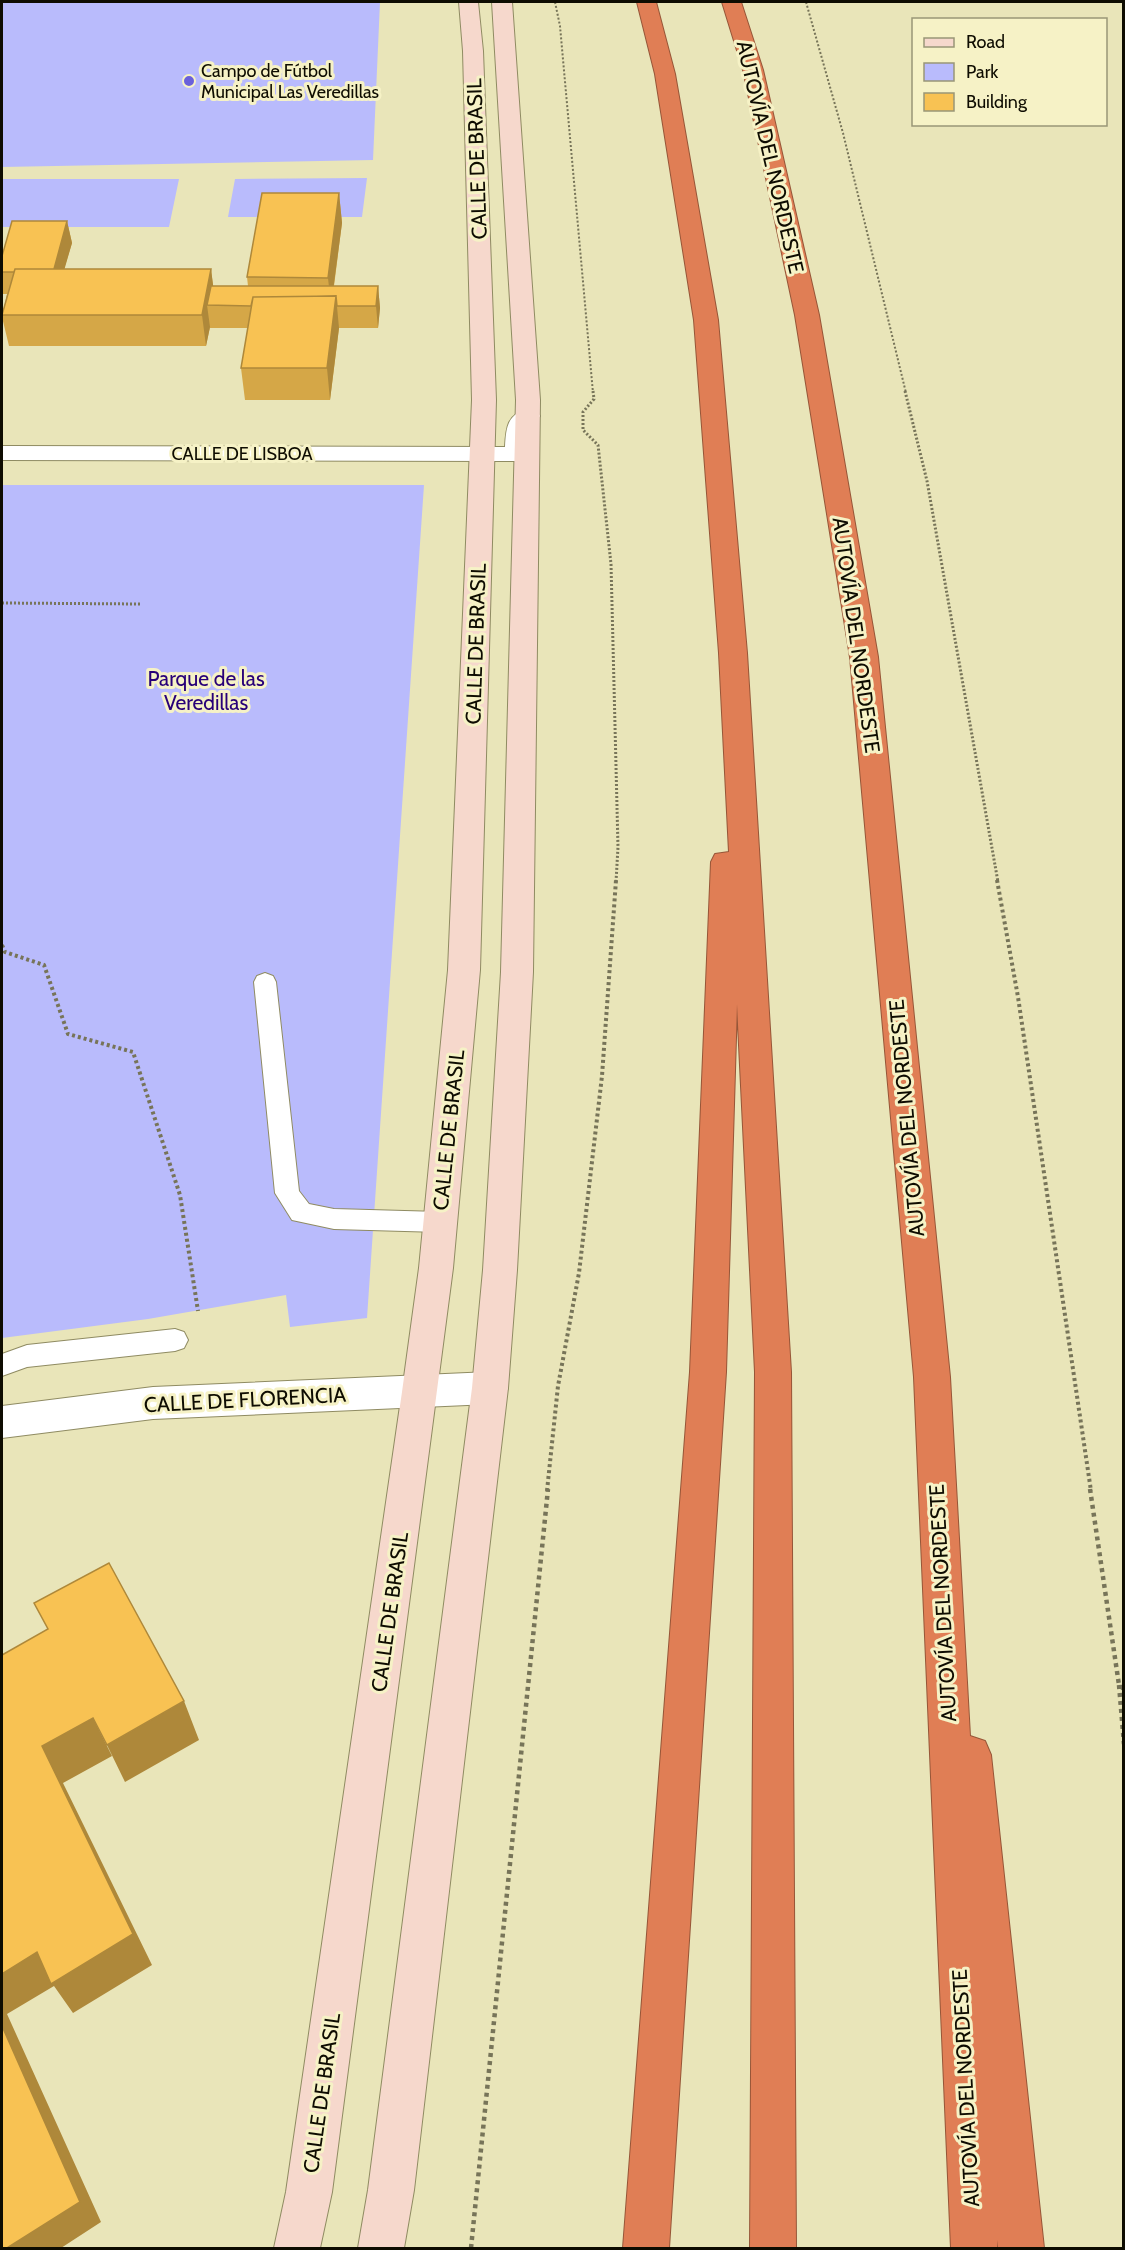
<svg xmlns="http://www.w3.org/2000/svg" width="1125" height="2250" font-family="Cabin,sans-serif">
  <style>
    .green { fill: #b9bbfc }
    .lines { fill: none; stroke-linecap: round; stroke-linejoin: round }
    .lane-casing { stroke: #8f8b62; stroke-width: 2 }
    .street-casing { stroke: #8f8b62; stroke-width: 2 }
    .secondary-casing { stroke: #8f8b62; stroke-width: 2 }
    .highway-casing { stroke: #965638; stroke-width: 2 }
    .path-far3 { stroke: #777459; stroke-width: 2; stroke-dasharray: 2 2; stroke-linecap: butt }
    .path-far2 { stroke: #777459; stroke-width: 3; stroke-dasharray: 2 2; stroke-linecap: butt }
    .path-far1 { stroke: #777459; stroke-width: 4; stroke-dasharray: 3 3; stroke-linecap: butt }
    .path { stroke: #777459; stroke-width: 4.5; stroke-dasharray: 4 4; stroke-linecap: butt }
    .lane { fill: #fff; fill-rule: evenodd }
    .street { fill: #fff; fill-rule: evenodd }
    .secondary { fill: #f6d8cc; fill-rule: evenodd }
    .highway { fill: #e07e55; fill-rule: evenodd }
    .wall { fill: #d5a747 }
    .shaded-wall { fill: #ae883a }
    .building { fill: #f8c253; stroke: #ae883a; stroke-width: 1.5 }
    .poi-dot { fill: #6a60da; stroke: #f6f2c6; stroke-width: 2 }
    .labels { text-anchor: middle; stroke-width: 6; stroke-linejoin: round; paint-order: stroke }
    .far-poi-label { font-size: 18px; fill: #0e0c01; stroke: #f6f2c6; text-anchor: start }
    .far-street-label { font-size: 18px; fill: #0e0c01; stroke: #f6f2c6 }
    .street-label { font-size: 21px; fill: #0e0c01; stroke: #f6f2c6 }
    .park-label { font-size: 21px; fill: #280078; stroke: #f6f2c6 }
  </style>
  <rect width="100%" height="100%" fill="#e9e5b9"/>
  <!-- green -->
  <path class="green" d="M2,2H380L373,160L2,167Z
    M367,178L362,217H228L235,179Z
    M2,179H179L169,227H2Z
    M2,485H424L367,1318L290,1327L286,1295L148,1319L2,1338Z"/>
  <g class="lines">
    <!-- lane casing -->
    <g class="lane-casing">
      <path id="lane" d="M265,973L273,976L276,982L299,1191L309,1204L334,1209L440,1212L449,1215L452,1222L449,1229L440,1232L334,1229L292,1220L275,1193L254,982L257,976Z
        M175,1329L184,1332L188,1340L184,1348L175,1351L27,1367L2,1376V1354L27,1345Z"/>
    </g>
    <!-- street casing -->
    <g class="street-casing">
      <path id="street" d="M528,409L537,411L540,416L530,428L529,454L526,459L517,461L2,460V446L505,447C506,428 507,414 528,409Z
        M490,1372L503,1377L508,1388L503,1399L490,1404L153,1419L2,1438V1406L153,1387Z"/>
    </g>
    <!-- secondary casing -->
    <g class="secondary-casing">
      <path id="secondary" d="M459,2H478L483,51L496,400L480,970L453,1268L332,2192L320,2248H274L286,2192L402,1392L419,1268L448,970L472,400L463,51Z
        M492,2H512L540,400L533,972L517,1270L508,1388L414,2190L404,2248H358L368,2190L472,1388L483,1270L501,972L516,400Z"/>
    </g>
    <!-- highway casing -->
    <g class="highway-casing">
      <path id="highway" d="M637,2H656L675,74L718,320L747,653L791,1372L796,2248H750L755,1372L737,1004L726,1372L669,2248H623L690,1372L711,862L715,854L729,852L719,653L694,320L655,74Z
        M722,2H741L763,70L819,315L878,657L950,1377L970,1736L985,1741L991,1755L1044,2248H998L997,2240V2248H951L914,1377L850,657L795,315L743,70Z"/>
    </g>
    <!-- path-far3 -->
    <path class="path-far3" d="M555,2L560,26L593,393
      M806,2L843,133L906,393"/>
    <!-- path-far2 -->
    <path class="path-far2" d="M593,391L594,399L583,412V430L598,445L611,564L618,847L616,882
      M905,391L927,481L998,882
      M2,603L140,604"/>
    <!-- path-far1 -->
    <path class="path-far1" d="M997,880L1018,997L1091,1491
      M2,945L5,952L44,965L68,1034L133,1052L180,1195L198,1311
      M547,1491L558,1386L579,1273L602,1076L616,880"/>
    <!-- path -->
    <path class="path" d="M1090,1489L1119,1685L1124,1689
      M1119,1685L1124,1744
      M471,2248L548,1489"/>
    <!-- lane -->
    <use href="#lane" class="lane"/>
    <!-- street -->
    <use href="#street" class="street"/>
    <!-- secondary -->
    <use href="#secondary" class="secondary"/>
    <!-- highway -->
    <use href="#highway" class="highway"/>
  </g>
  <!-- wall -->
  <path class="wall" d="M339,193L342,223L334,286H378L380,308L378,328H339L330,400H245L241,368L248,328H210V327L206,346H9L2,317L7,294H2V256L67,221L72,243L64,269H211L213,286H248L247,277Z"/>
  <!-- shaded-wall -->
  <path class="shaded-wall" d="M339,193L342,223L331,306L328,278Z
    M67,221L72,243L57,295L52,273Z
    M211,269L215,300L207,305L210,327L206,346L202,315Z
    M378,286L380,308L378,328L376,306Z
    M336,296L339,328L330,400L327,368Z
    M184,1701L199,1740L125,1782L107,1745Z
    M93,1718L112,1756L63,1783L152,1965L73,2013L54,1986L7,2014L101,2222L61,2248H7L2,2058V1974L42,1746Z"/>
  <!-- building -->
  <path class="building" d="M262,193H339L328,278L247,277Z
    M12,221H67L54,269H15L14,272H2V256Z
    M15,269H211L202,315H2Z
    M211,286H378L376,306H337L336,296L253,297L251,306L207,305Z
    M336,296L327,368H241L253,297Z
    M109,1563L184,1701L107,1745L93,1718L42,1746L133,1934L51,1984L37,1952L2,1974V1655L48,1629L34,1603Z
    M2,2026L80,2202L7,2248H2Z"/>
  <!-- markers -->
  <circle class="poi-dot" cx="189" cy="81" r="6"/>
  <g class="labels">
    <!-- far-poi labels -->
    <g class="far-poi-label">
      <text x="201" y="77">Campo de Fútbol<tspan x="201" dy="21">Municipal Las Veredillas</tspan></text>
    </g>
    <!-- far-street labels -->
    <g class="far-street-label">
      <text x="242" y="460">CALLE DE LISBOA</text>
    </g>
    <!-- street labels -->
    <g class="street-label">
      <text transform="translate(770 157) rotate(77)" y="7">AUTOVÍA DEL NORDESTE</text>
      <text transform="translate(477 159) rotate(-92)" y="7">CALLE DE BRASIL</text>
      <text transform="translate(856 635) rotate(82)" y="7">AUTOVÍA DEL NORDESTE</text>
      <text transform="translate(476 644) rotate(-88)" y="7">CALLE DE BRASIL</text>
      <text transform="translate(907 1118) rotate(-95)" y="7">AUTOVÍA DEL NORDESTE</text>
      <text transform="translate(449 1130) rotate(-84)" y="7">CALLE DE BRASIL</text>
      <text transform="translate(245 1400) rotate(-3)" y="7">CALLE DE FLORENCIA</text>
      <text transform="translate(943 1603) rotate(-93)" y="7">AUTOVÍA DEL NORDESTE</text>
      <text transform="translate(390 1612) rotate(-82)" y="7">CALLE DE BRASIL</text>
      <text transform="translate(966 2088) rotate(-93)" y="7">AUTOVÍA DEL NORDESTE</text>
      <text transform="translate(322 2093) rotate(-82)" y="7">CALLE DE BRASIL</text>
    </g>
    <!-- park labels -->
    <g class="park-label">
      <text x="206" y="686">Parque de las<tspan x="206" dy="24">Veredillas</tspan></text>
    </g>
  </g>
  <!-- border -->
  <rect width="1125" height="2250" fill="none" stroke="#0e0c01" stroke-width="6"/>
  <!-- legend -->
  <rect x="912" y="18" width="195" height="108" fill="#f6f2c6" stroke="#999677" stroke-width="1.5"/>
  <rect x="924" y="38" width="30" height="9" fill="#f6d8cc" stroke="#999677" stroke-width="1.5"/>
  <text x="966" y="48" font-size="18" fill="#0e0c01">Road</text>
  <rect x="924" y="63" width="30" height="18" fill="#b9bbfc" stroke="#999677" stroke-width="1.5"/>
  <text x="966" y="78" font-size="18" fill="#0e0c01">Park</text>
  <rect x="924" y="93" width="30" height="18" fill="#f8c253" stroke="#999677" stroke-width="1.5"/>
  <text x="966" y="108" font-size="18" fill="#0e0c01">Building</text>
</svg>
